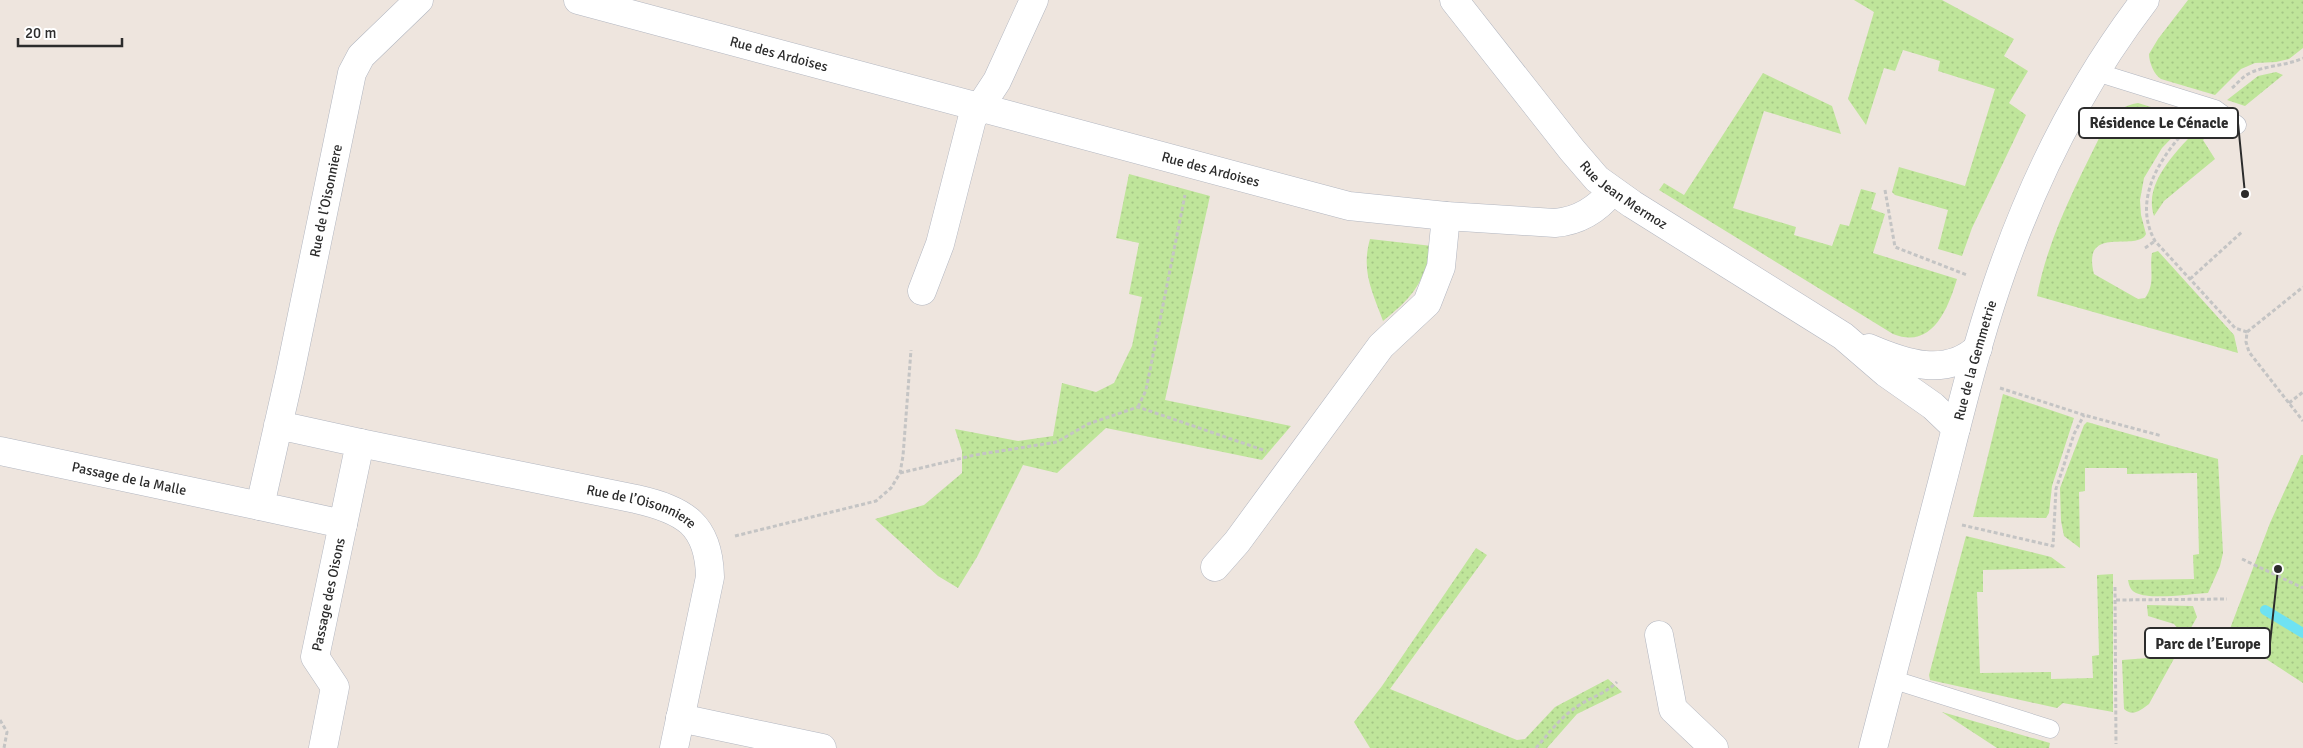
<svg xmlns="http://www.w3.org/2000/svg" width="2303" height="748" font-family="Signika,sans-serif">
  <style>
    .grass { fill: url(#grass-dots) }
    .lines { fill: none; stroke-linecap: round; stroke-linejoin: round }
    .stream { stroke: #6fe2f2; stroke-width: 10 }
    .service-casing { stroke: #b2b6c0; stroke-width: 19 }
    .minor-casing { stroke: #b2b6c0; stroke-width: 29 }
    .path { stroke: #c4c4c4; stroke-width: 3; stroke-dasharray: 4 2.5; stroke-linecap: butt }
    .service { stroke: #fff; stroke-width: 18 }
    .minor { stroke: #fff; stroke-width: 28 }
    .labels { text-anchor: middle; stroke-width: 5; stroke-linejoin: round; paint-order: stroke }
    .street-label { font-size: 14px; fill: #2c2c2c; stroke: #fff }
    .leader { fill: none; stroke: #2c2c2c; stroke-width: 2 }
    .callout-dot { fill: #2c2c2c; stroke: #fff; stroke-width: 2 }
    .callout { fill: #fff; stroke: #2c2c2c; stroke-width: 2 }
    .callout-label { font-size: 15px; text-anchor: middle; font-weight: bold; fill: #2c2c2c }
  </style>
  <defs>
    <pattern id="grass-dots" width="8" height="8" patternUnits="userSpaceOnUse" patternTransform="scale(1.25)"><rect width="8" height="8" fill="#bfe59a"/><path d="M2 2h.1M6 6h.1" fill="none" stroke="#a4c585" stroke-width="1.8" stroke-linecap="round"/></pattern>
  </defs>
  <rect width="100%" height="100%" fill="#eee5de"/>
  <!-- grass -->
  <path class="grass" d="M1854,0H1942L2014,39L2004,56L2028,71L2009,103L2026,115L1972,228L1962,256L1938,249L1948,210L1895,195L1892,192L1899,167L1965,186L1995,89L1938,71L1940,61L1903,50L1895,71L1884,68L1866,125L1848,99L1874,12Z
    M2188,0H2303V48L2289,59L2276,62L2255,63L2241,69L2215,95L2161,79C2154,75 2149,62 2149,54L2158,39Z
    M2276,72L2283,75L2245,106L2227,100L2258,76Z
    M1763,73L1832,106L1841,134L1764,111L1733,208L1796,227L1794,235L1832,246L1840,224L1849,226L1861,189L1876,193L1871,209L1885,214L1873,253L1957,279C1948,309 1932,350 1893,334L1659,190L1664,183L1684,195Z
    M2138,103L2187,118L2188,121L2162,148L2144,178L2140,200L2141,215L2146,234C2137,253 2081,223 2094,274L2138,299L2145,298C2156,283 2149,269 2152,253L2158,251L2234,335L2238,353L2037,296C2049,233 2079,180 2107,122C2115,112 2124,105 2138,103Z
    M2203,123L2216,128L2203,140L2215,159L2164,201L2154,216C2142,181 2182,146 2203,123Z
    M1129,174L1210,196L1165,400L1291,426L1262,460L1106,428L1057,473L1023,465L977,557L958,588L938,576L875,519L924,505L962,473V451L955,429L1018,441L1053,436L1062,383L1096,392L1114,383L1132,346L1142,297L1129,294L1139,243L1116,238Z
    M1370,239L1432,246C1423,284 1413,297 1383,321C1372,291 1361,271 1370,239Z
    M2003,394L2074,418L2052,486L2049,513L2046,518L1973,517Z
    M2087,422L2218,459L2223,553L2220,566L2208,593C2190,594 2151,600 2136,593C2130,590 2129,585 2128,580L2194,579L2193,555L2199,554L2197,473L2127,474V468H2085V491L2079,492L2080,548L2064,536L2061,521L2060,488L2084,425Z
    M2301,455H2303V683L2228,634L2270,523Z
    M1966,536L2051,557L2066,568L1983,570V592H1977L1980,673L2051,672V679L2093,678L2092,656L2099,655L2097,575L2113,574V712L2063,703L2057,708L1930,680L1929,675Z
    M1476,548L1487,555L1390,689L1517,740L1525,739L1555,707L1608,679L1622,692L1577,714L1547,748H1370L1354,722L1382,686Z
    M2147,605L2193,606L2197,617L2149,704C2141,710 2133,717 2124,709L2122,660L2161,657L2178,629L2174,624L2148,616Z
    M1942,712L2050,743L2049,748H1997Z"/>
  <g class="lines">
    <!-- stream -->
    <path class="stream" d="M2265,610L2303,633"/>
    <!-- service casing -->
    <g class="service-casing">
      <path id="service" d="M2096,72L2215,109L2237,125
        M1891,679L2050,729"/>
    </g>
    <!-- minor casing -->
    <g class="minor-casing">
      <g id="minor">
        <path id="s1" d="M578,0L1349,206L1446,216L1555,223C1579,221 1597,210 1612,191"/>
        <path id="s2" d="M1454,0L1572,150L1597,179L1632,204L1843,336L1886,373L1933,406L1956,428"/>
        <path d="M922,291L940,244L972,119L997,81L1034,0"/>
        <path d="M1869,348C1904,363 1946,378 1978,348"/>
        <path id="s3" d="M278,425L360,443L343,524L260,506L290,373L352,73L361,56L419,0"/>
        <path id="s4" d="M360,443L636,499C684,510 709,524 710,577L674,748"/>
        <path id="s5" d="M0,451L260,506"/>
        <path d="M1215,567L1237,542L1381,346L1427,303L1441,267L1446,216"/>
        <path d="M1659,635L1673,709L1714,748"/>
        <path d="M680,718L822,748"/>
        <path id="s6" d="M323,748L335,687L315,657L343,524"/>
        <path id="s7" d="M1873,748C1896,660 1919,571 1942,483C1959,417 1975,350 1997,285C2031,184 2080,85 2145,0"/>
      </g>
    </g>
    <!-- path -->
    <path class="path" d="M2232,88C2238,83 2243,76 2250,73C2267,65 2286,66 2303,58
      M2188,128C2160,157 2132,200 2155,241L2235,328L2247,332L2246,342L2249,352L2303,421
      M1885,190L1895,247L1967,275
      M2145,248L2155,241
      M2190,279L2243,231
      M2247,332L2303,287
      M2000,388L2084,415L2162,436
      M2289,403L2303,392
      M1138,407L1146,390L1185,195
      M900,473L975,455L1057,442L1088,424L1138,407L1266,451
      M1962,525L2053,546L2056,489L2074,434L2084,415
      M735,536L876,501L891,488L900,473L903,456L911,350
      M2242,559L2303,588
      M2115,587L2116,744
      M2116,600L2227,599
      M0,720L7,732L4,748
      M1536,748C1550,732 1562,715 1581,704C1594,696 1606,693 1617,682"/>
    <!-- service -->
    <use href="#service" class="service"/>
    <!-- minor -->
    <use href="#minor" class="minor"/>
  </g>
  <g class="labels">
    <!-- street labels -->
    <g class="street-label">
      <text dy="5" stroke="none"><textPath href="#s1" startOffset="208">Rue des Ardoises</textPath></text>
      <text dy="5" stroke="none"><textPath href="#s1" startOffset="655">Rue des Ardoises</textPath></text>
      <text dy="5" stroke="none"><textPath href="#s2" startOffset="260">Rue Jean Mermoz</textPath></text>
      <text dy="5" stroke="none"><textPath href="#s3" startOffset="564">Rue de l’Oisonniere</textPath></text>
      <text dy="5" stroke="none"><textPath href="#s7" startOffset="401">Rue de la Gemmetrie</textPath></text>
      <text dy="5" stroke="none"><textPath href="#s5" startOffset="132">Passage de la Malle</textPath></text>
      <text dy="5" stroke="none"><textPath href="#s4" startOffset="289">Rue de l’Oisonniere</textPath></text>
      <text dy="5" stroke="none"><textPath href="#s6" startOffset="162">Passage des Oisons</textPath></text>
    </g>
  </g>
  <!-- callouts -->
  <path class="leader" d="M2245 194L2238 123M2278 569L2270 643"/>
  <g class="callout-dot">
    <circle cx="2245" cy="194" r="5"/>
    <circle cx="2278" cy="569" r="5"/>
  </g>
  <g class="callout">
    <rect x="2079" y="108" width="159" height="30" rx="5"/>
    <rect x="2145" y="628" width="125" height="30" rx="5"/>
  </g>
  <g class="callout-label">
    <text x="2159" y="128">Résidence Le Cénacle</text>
    <text x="2208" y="649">Parc de l’Europe</text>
  </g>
  <!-- scale -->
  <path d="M18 38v8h104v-8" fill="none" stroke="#2c2c2c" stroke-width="2.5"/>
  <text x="25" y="38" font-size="15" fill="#2c2c2c" stroke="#ffffff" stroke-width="4" paint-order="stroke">20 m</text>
</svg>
